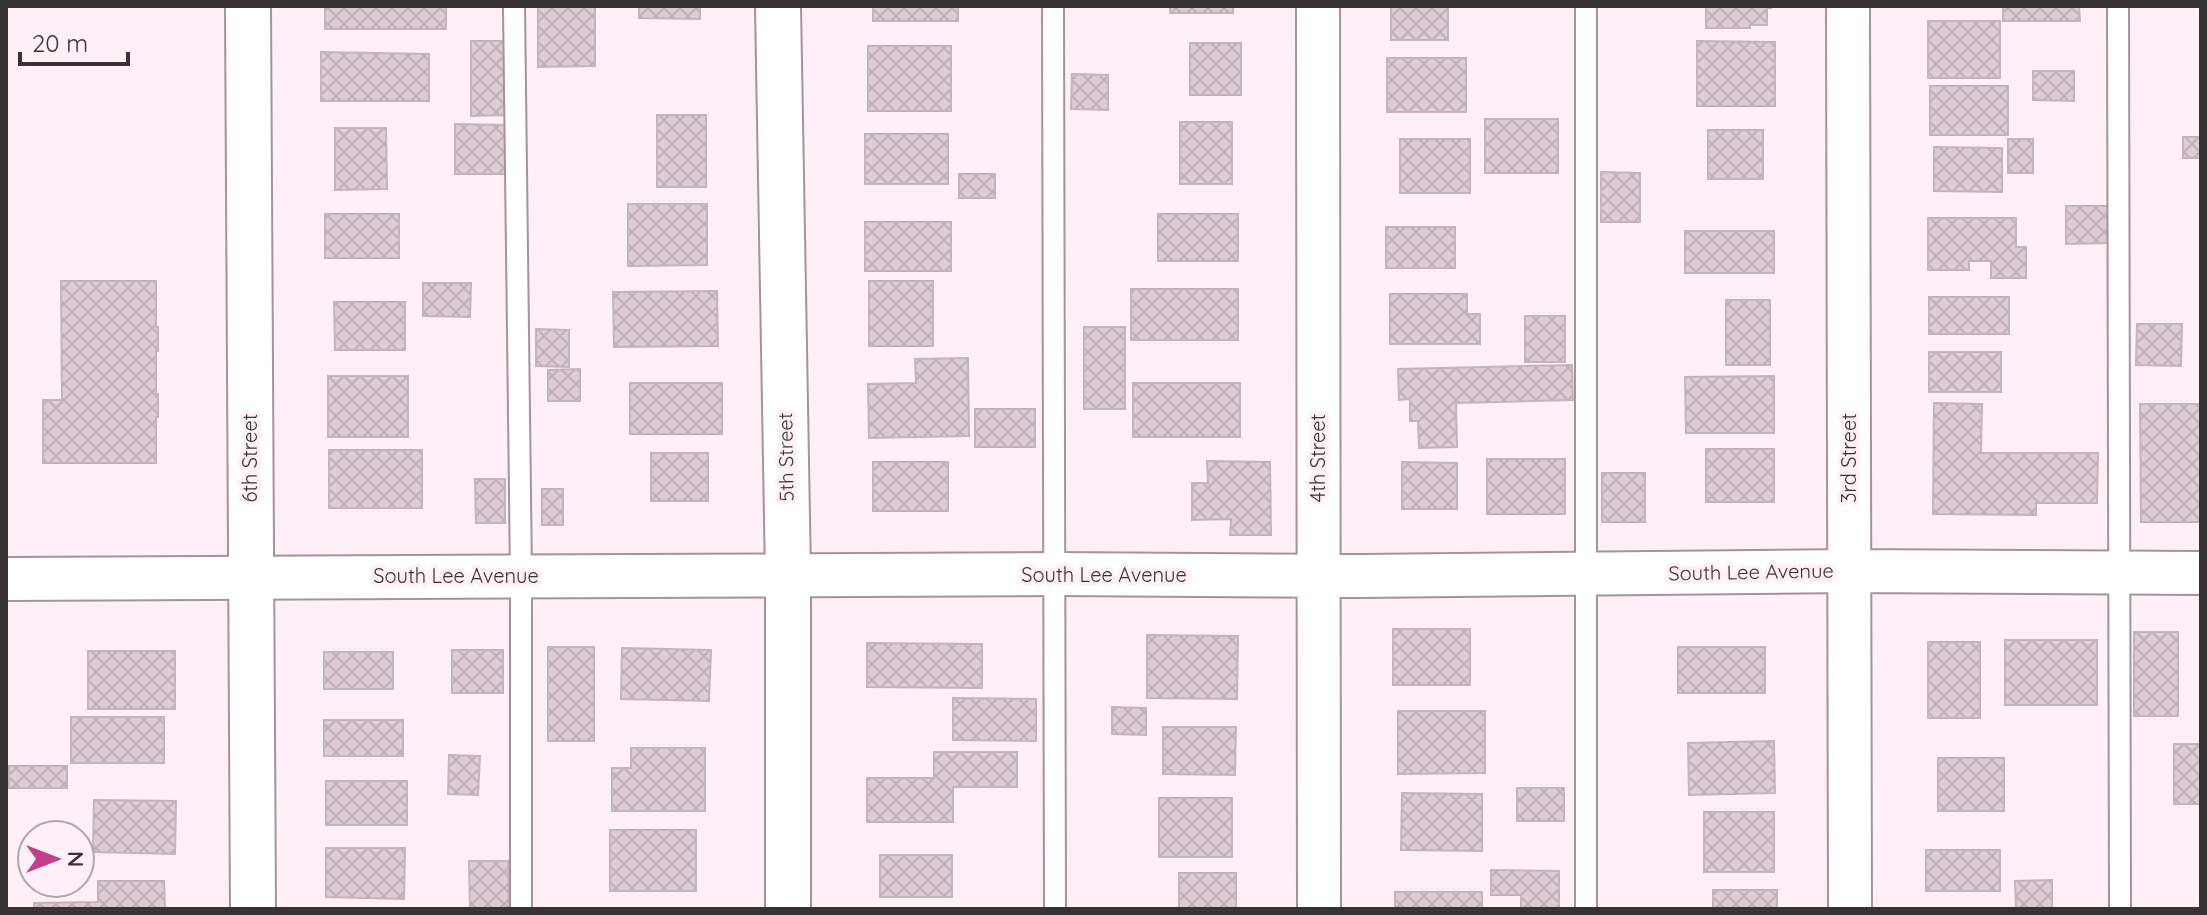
<svg xmlns="http://www.w3.org/2000/svg" width="2207" height="915" font-family="Quicksand,sans-serif">
  <style>
    .building { fill: url(#building-cross-hatch); stroke: #c4b3ba; stroke-width: 2 }
    .lines { fill: none; stroke-linecap: round; stroke-linejoin: round }
    .service-casing { stroke: #a4939b; stroke-width: 24 }
    .minor-casing { stroke: #a4939b; stroke-width: 46 }
    .tertiary-casing { stroke: #a4939b; stroke-width: 48 }
    .service { stroke: #fff; stroke-width: 20 }
    .minor { stroke: #fff; stroke-width: 42 }
    .tertiary { stroke: #fff; stroke-width: 44 }
    .labels { text-anchor: middle; stroke-width: 8; stroke-linejoin: round; paint-order: stroke }
    .street-label { font-size: 20px; fill: #383235; stroke: #fef0f6 }
  </style>
  <defs>
    <pattern id="building-cross-hatch" width="8" height="8" patternUnits="userSpaceOnUse" patternTransform="scale(2)"><rect width="8" height="8" fill="#deccd4"/><path d="M0 0l8 8M0 8l8-8" fill="none" stroke="#bfb0b7"/></pattern>
  </defs>
  <rect width="100%" height="100%" fill="#fef0f6"/>
  <!-- building -->
  <path class="building" d="M325,6H446V29H325Z
    M538,6H595V66L538,67Z
    M639,6H700V19L639,18Z
    M873,6H958V21H873Z
    M1170,6H1233V13H1170Z
    M1391,6H1448V40H1391Z
    M1706,6H1771V8H1767V25H1750V28H1706Z
    M2003,6H2079L2080,21H2003Z
    M1928,21H2000V78H1928Z
    M471,41H508V115L471,116Z
    M1697,41L1775,42V106H1697Z
    M1190,43H1241V95H1190Z
    M868,46H951V111H868Z
    M321,52L429,54V101H321Z
    M1387,58H1466V112H1387Z
    M2033,71H2074V101L2033,100Z
    M1072,74L1108,75V110L1071,109Z
    M1930,86H2008V135H1930Z
    M657,115H706V187H657Z
    M1485,119H1558V173H1485Z
    M1180,122H1232V184H1180Z
    M455,124L506,125L505,174H455Z
    M335,128H386L387,189L335,190Z
    M1708,130H1763V179H1708Z
    M865,134H948V184H865Z
    M2183,137H2201V158H2183Z
    M1400,139H1470V193H1400Z
    M2008,139H2033V173H2008Z
    M1934,147L2002,148V192L1934,191Z
    M1601,172L1640,173V222H1601Z
    M959,174H995V198H959Z
    M628,204H707V265L628,266Z
    M2066,206H2108L2109,243L2066,244Z
    M325,214H399V258H325Z
    M1158,214H1238V261H1158Z
    M1928,218H2016V247H2026V278H1991V261H1969V270H1928Z
    M865,222H951V271H865Z
    M1386,227H1455V268H1386Z
    M1685,231H1774V273H1685Z
    M61,281H156V327H158V351H156V393L158,394V417H156V463H43V400H62Z
    M869,281H933V346H869Z
    M423,283H471L470,317L423,316Z
    M1131,289H1238V340H1131Z
    M717,291L718,346L614,347L613,292Z
    M1390,294H1467V314H1480V344H1390Z
    M1929,297H2009V334H1929Z
    M1726,300H1770V365H1726Z
    M334,302H405V350H335Z
    M1525,316H1565V362H1525Z
    M2137,324H2182L2181,366L2136,365Z
    M1084,327H1125V409H1084Z
    M536,329L569,330V367L536,366Z
    M1929,352H2001V392H1929Z
    M968,358L969,436L869,438L868,384L916,383L915,359Z
    M1572,365L1573,400L1456,403L1457,447L1419,448L1418,421H1410V399L1399,400L1398,369Z
    M580,369V401H548V370Z
    M328,376H408V437H328Z
    M1774,376V433H1686L1685,377Z
    M630,383H722V434H630Z
    M1133,383H1240V437H1133Z
    M1934,403L1982,404L1981,453H2098L2097,503H2036V515L1933,514Z
    M2140,404H2201V522H2141Z
    M975,409H1035V447H975Z
    M1706,449H1774V502H1706Z
    M329,450H422V508H329Z
    M651,453H708V501H651Z
    M1487,459H1565V514H1487Z
    M1207,461L1270,462L1271,535H1230L1231,519L1192,520V483H1208Z
    M873,462H948V511H873Z
    M1402,462L1457,463V509H1402Z
    M1602,473H1645V522H1602Z
    M475,479H505V523H476Z
    M542,489H563V525H542Z
    M1393,629H1470V685H1393Z
    M2134,632H2178V716H2134Z
    M1147,635L1238,636L1237,699L1147,698Z
    M2005,640H2097V705H2005Z
    M1928,642H1980V718H1928Z
    M867,643L982,644V688L867,687Z
    M548,647H594V741H548Z
    M1678,647H1765V693H1678Z
    M622,648L711,650L709,701L621,699Z
    M452,650H503V693H452Z
    M88,651H175V709H88Z
    M324,652H393V689H324Z
    M953,698L1036,699V741L953,740Z
    M1112,707L1146,708V735L1112,734Z
    M1398,711H1485V773L1398,774Z
    M71,717H164V763H71Z
    M324,720H403V756H324Z
    M1163,727H1236L1235,775L1163,774Z
    M1774,741L1775,793L1689,795L1688,743Z
    M2174,744H2201V804H2174Z
    M631,748H705V811H612V768H631Z
    M934,752H1017V787H953V822H867V778H934Z
    M449,755L480,756L478,795L448,794Z
    M1938,758H2004V811H1938Z
    M9,766H67V788H9Z
    M326,781H407V825H326Z
    M1517,788H1564V821H1517Z
    M1402,793L1482,794V851L1401,850Z
    M1159,798H1232V857H1159Z
    M94,800L176,801L175,854L93,852Z
    M1704,812H1774V872H1704Z
    M610,830H696V891H610Z
    M326,848H405L404,899L326,897Z
    M1926,850H2000V891H1926Z
    M880,855H952V897H880Z
    M469,861H508L509,909H470Z
    M1491,870L1559,871V909H1521V895H1491Z
    M1179,873H1236V909H1179Z
    M2052,880V909H2016L2015,881Z
    M98,881H164L165,909H34V903L98,902Z
    M1713,890H1777V909H1713Z
    M1395,892H1482V909H1395Z"/>
  <g class="lines">
    <!-- service casing -->
    <g class="service-casing">
      <path id="service" d="M514,6L521,576V909
        M1053,6L1055,909
        M1586,6V909
        M2118,6L2120,909"/>
    </g>
    <!-- minor casing -->
    <g class="minor-casing">
      <path id="minor" d="M1318,6L1319,909
        M1848,6L1850,909
        M6,579L1055,574L1362,576L1849,571L2201,573"/>
    </g>
    <!-- tertiary casing -->
    <g class="tertiary-casing">
      <path id="tertiary" d="M248,6L253,909
        M778,6L788,575V909"/>
    </g>
    <!-- service -->
    <use href="#service" class="service"/>
    <!-- minor -->
    <use href="#minor" class="minor"/>
    <!-- tertiary -->
    <use href="#tertiary" class="tertiary"/>
  </g>
  <g class="labels">
    <!-- street labels -->
    <g class="street-label">
      <text transform="translate(786 457) rotate(-91)" y="7">5th Street</text>
      <text transform="translate(250 458) rotate(-90)" y="7">6th Street</text>
      <text transform="translate(1318 458) rotate(-90)" y="7">4th Street</text>
      <text transform="translate(1849 458) rotate(-90)" y="7">3rd Street</text>
      <text transform="translate(1751 572) rotate(-1)" y="7">South Lee Avenue</text>
      <text x="1104" y="582">South Lee Avenue</text>
      <text x="456" y="583">South Lee Avenue</text>
    </g>
  </g>
  <!-- border -->
  <rect width="2207" height="915" fill="none" stroke="#383235" stroke-width="16"/>
  <!-- north arrow -->
  <g transform="translate(56 859) rotate(90)"><circle r="38" fill="#fef0f6" stroke="#afa4a9" stroke-width="2"/>
  <path d="M0-6L14 30L0 20L-14 30Z" fill="#bf3f8a"/>
  <text y="-12" font-size="22" font-weight="bold" text-anchor="middle" fill="#383235">N</text>
  </g>
  <!-- scale -->
  <path d="M20 52v12h108v-12" fill="none" stroke="#383235" stroke-width="4"/>
  <text x="32" y="52" font-size="24" fill="#383235" stroke="#fef0f6" stroke-width="6" paint-order="stroke">20 m</text>
</svg>
